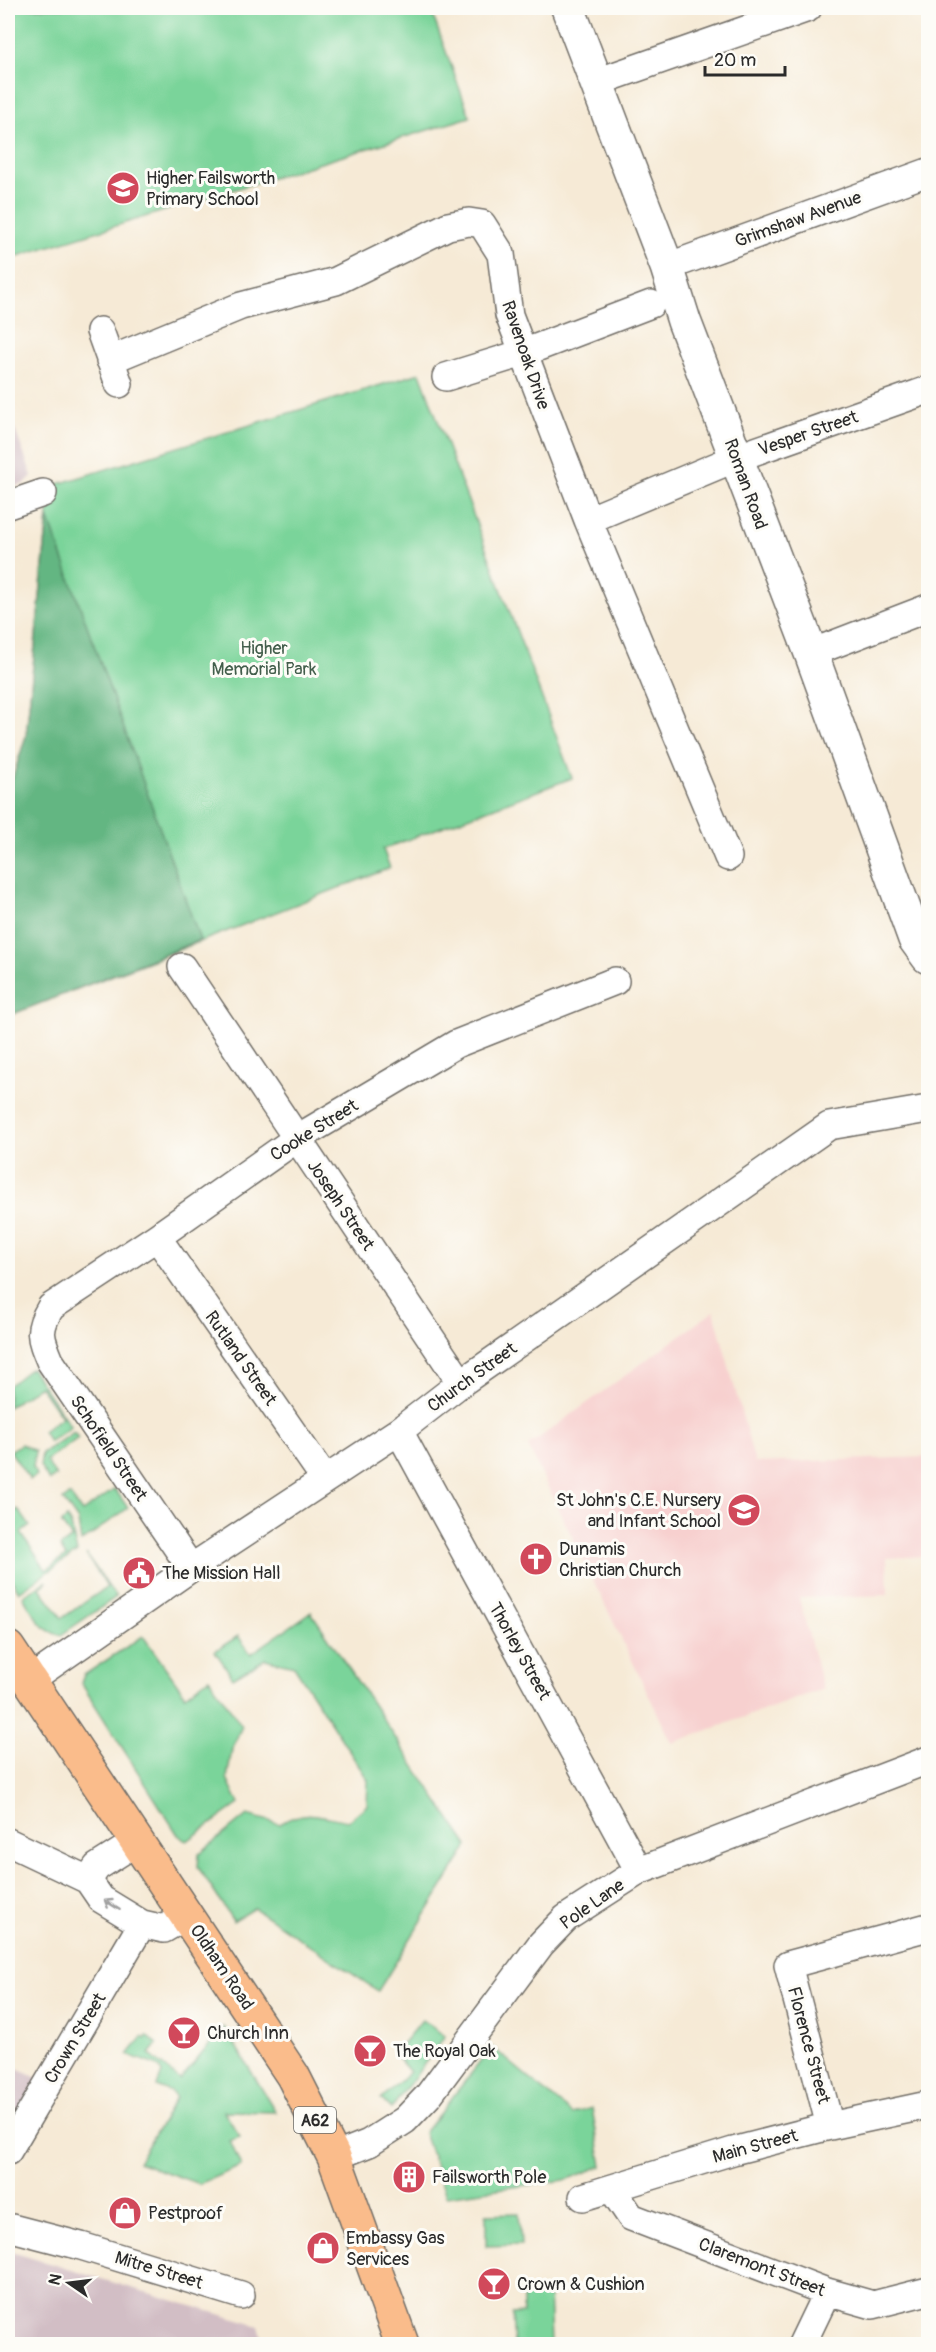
<svg xmlns="http://www.w3.org/2000/svg" width="936" height="2352" font-family="Pangolin,sans-serif">
  <style>
    .built { fill: #f7d0cf }
    .industrial { fill: #d2bec5 }
    .green { fill: #7ad49a; stroke: #528062; stroke-width: 1.5 }
    .forest { fill: #63b682; stroke: #477056; stroke-width: 1.5 }
    .lines { fill: none; stroke-linecap: round; stroke-linejoin: round }
    .minor-casing { stroke: #726e67; stroke-width: 30 }
    .tertiary-casing { stroke: #726e67; stroke-width: 36 }
    .trunk-casing { stroke: #726e67; stroke-width: 36 }
    .minor { stroke: #fff; stroke-width: 27 }
    .tertiary { stroke: #fff; stroke-width: 33 }
    .trunk { stroke: #fabc8b; stroke-width: 33 }
    .oneway { stroke: #a0a0a0 }
    .labels { text-anchor: middle; stroke-width: 6; stroke-linejoin: round; paint-order: stroke }
    .shield { fill: #fdfcf7; stroke: #6a6a68; stroke-width: 1.5 }
    .shield-label { font-size: 16px; font-weight: bold; fill: #2b2b2b }
    .poi-label { font-size: 18px; fill: #2b2b2b; stroke: #fdfcf7; text-anchor: start }
    .street-label { font-size: 18px; fill: #2b2b2b; stroke: #fdfcf7 }
    .park-label { font-size: 18px; fill: #435e4c; stroke: #fdfcf7 }
  </style>
  <rect width="100%" height="100%" fill="#fdfcf7"/>
  <filter id="ink" filterUnits="userSpaceOnUse"><feTurbulence type="fractalNoise" baseFrequency=".0167" numOctaves="2"/><feDisplacementMap in="SourceGraphic" scale="12" xChannelSelector="R" yChannelSelector="G"/><feConvolveMatrix kernelMatrix="1 2 1 2 8 2 1 2 1" color-interpolation-filters="sRGB"/></filter>
  <filter id="wash" filterUnits="userSpaceOnUse"><feTurbulence type="fractalNoise" baseFrequency=".008" numOctaves="4" result="noise"/><feDisplacementMap in="SourceGraphic" scale="24" xChannelSelector="R" yChannelSelector="G"/><feGaussianBlur stdDeviation="1.35" result="paint"/><feColorMatrix in="noise" values="0 0 0 0 0 0 0 0 0 0 0 0 0 0 0 0 0 1.4 0 .05"/><feComposite in="paint" operator="in"/></filter>
  <g filter="url(#wash)">
    <rect width="100%" height="100%" fill="#f6ead6"/>
    <!-- built -->
    <path class="built" d="M714,1311L755,1463L928,1457V1556L887,1558L888,1595L799,1598L823,1689L672,1743L528,1446Z"/>
    <!-- industrial -->
    <path class="industrial" d="M8,410L32,476L24,484L8,488Z
      M8,2064L43,2080L8,2137Z
      M8,2251L259,2326L264,2344H8Z"/>
    <!-- green -->
    <path class="green" d="M8,8H430L470,117L8,259Z
      M420,373L572,778L383,849L390,868L8,1016V793L26,736L51,486Z
      M31,1368L71,1427L49,1442L43,1431L62,1417L40,1386L8,1407V1386Z
      M74,1432L78,1438L46,1461L56,1476L49,1481L40,1466L42,1453Z
      M21,1444L35,1451L33,1468L37,1475L30,1480L10,1451Z
      M115,1489L128,1508L81,1542L78,1521L63,1500L70,1495L82,1512Z
      M18,1509L30,1526L21,1533L46,1570L66,1556L60,1547L72,1538L61,1523L67,1518L71,1525L77,1552L19,1592L8,1574V1515Z
      M86,1554L116,1597L61,1635C41,1633 33,1612 23,1596L46,1581L47,1582L40,1588L62,1618L107,1587Z
      M311,1612L468,1846L378,1991L254,1908L233,1921L198,1867L199,1854L247,1815L280,1824C305,1808 320,1816 348,1821L367,1805L368,1780L294,1666L265,1659L233,1678L215,1651L238,1636L251,1654Z
      M143,1636L185,1695L209,1678L242,1726L232,1749L227,1778L239,1804L187,1841L178,1835L81,1683L84,1675Z
      M422,2020L445,2036L391,2109L381,2099L410,2072L397,2057L402,2053L398,2049Z
      M224,2027L276,2112L224,2111L240,2137L230,2141L241,2166L199,2184L138,2162L176,2098L171,2092L157,2086L162,2073L158,2066L128,2055L142,2037L145,2039L147,2036L157,2044L149,2054L180,2080Z
      M492,2047L572,2114L592,2108L602,2166L565,2180L446,2196L424,2133Z
      M519,2213L521,2245L486,2246V2214Z
      M549,2289L551,2344H514L512,2314L523,2313V2291Z"/>
    <!-- forest -->
    <path class="forest" d="M48,517L200,940L8,1016V793L26,736Z"/>
  </g>
  <g filter="url(#ink)">
    <g class="lines">
      <!-- minor casing -->
      <g class="minor-casing">
        <path id="minor" d="M597,82L808,8
          M667,267L928,172
          M100,331L119,384
          M110,360L241,306L336,281L448,226L469,222L482,224L501,254L509,315L588,520L728,857
          M446,377L523,353L651,304
          M8,505L43,493
          M588,520L736,458L928,390
          M811,653L928,608
          M182,967L461,1383
          M157,1237L325,1479
          M399,1431L639,1871
          M191,1568L50,1361C40,1337 37,1330 51,1307L157,1237L296,1139L456,1044L615,981
          M30,1680L191,1568L399,1431L461,1383L829,1126L928,1109
          M8,1842L88,1880L101,1899L142,1924L164,1929L188,1915
          M88,1880L97,1867L138,1841
          M830,2126L788,1965L928,1927
          M8,2151L142,1924
          M334,2157L369,2143L405,2120L428,2096L541,1944L566,1918L639,1871L928,1760
          M612,2189L631,2217L827,2292L873,2305L928,2291
          M583,2197L733,2151L830,2126L928,2105
          M8,2227L81,2246L241,2295
          M802,2344L827,2292"/>
      </g>
      <!-- tertiary casing -->
      <g class="tertiary-casing">
        <path id="tertiary" d="M568,8L667,267L684,321L811,653L915,939L928,957"/>
      </g>
      <!-- trunk casing -->
      <g class="trunk-casing">
        <path id="trunk" d="M8,1648L293,2076L334,2157L402,2344"/>
      </g>
      <!-- minor -->
      <use href="#minor" class="minor"/>
      <!-- tertiary -->
      <use href="#tertiary" class="tertiary"/>
      <!-- trunk -->
      <use href="#trunk" class="trunk"/>
    </g>
    <!-- one-way arrows -->
    <defs><path id="oneway-shaft" d="M-6 0H5M1.5-3L5.5 0L1.5 3" fill="none" stroke-width="1.6" stroke-linecap="round" stroke-linejoin="round" transform="scale(1.5)"/></defs>
    <use class="oneway" href="#oneway-shaft" transform="translate(112 1905) rotate(-148)"/>
  </g>
  <!-- icons -->
  <defs>
    <g id="school-disc" transform="scale(1.725)"><circle r="9.5" fill="#d1495b" stroke="#fdfcf7"/><path d="M0-5L7-2L0 1L-7-2ZM-4 1L0 2.5L4 1V4Q0 6-4 4Z" fill="#fff"/></g>
    <g id="church-disc" transform="scale(1.725)"><circle r="9.5" fill="#d1495b" stroke="#fdfcf7"/><path d="M-1.2-6h2.4v3.5h3.3v2.4h-3.3V6h-2.4V-.1h-3.3v-2.4h3.3Z" fill="#fff"/></g>
    <g id="civic-disc" transform="scale(1.725)"><circle r="9.5" fill="#d1495b" stroke="#fdfcf7"/><path d="M-.6-6.5H3V-4.5H.6V-3L4-1V1h2V6H-6V1h2V-1L-.6-3ZM-1.2 2.5V6h2.4V2.5Z" fill="#fff"/></g>
    <g id="bar-disc" transform="scale(1.725)"><circle r="9.5" fill="#d1495b" stroke="#fdfcf7"/><path d="M-6-5H6L.8 .8V4.5H3.5V6h-7V4.5H-.8V.8Z" fill="#fff"/></g>
    <g id="building-disc" transform="scale(1.725)"><circle r="9.5" fill="#d1495b" stroke="#fdfcf7"/><path d="M-4-6H4V6H1V3H-1V6H-4ZM-2.5-4.3h1.7v1.8h-1.7ZM.8-4.3h1.7v1.8H.8ZM-2.5-1h1.7V.8h-1.7ZM.8-1h1.7V.8H.8Z" fill="#fff"/></g>
    <g id="shop-disc" transform="scale(1.725)"><circle r="9.5" fill="#d1495b" stroke="#fdfcf7"/><path d="M-5-2.5h2.3a2.7 3.5 0 0 1 5.4 0H5L5.5 6h-11ZM-1.5-2.5h3a1.5 2.3 0 0 0-3 0Z" fill="#fff"/></g>
  </defs>
  <g fill-rule="evenodd">
    <use href="#school-disc" x="123" y="188"/>
    <use href="#school-disc" x="744" y="1510"/>
    <use href="#church-disc" x="536" y="1559"/>
    <use href="#civic-disc" x="139" y="1573"/>
    <use href="#bar-disc" x="184" y="2033"/>
    <use href="#bar-disc" x="370" y="2051"/>
    <use href="#building-disc" x="409" y="2177"/>
    <use href="#shop-disc" x="125" y="2213"/>
    <use href="#shop-disc" x="323" y="2248"/>
    <use href="#bar-disc" x="494" y="2284"/>
  </g>
  <g class="labels">
    <!-- shield labels -->
    <rect class="shield" x="294" y="2107" width="42" height="26" rx="4.5"/>
    <g class="shield-label">
      <text x="315" y="2126">A62</text>
    </g>
    <!-- poi labels -->
    <g class="poi-label">
      <text x="146" y="184">Higher Failsworth<tspan x="146" dy="21">Primary School</tspan></text>
      <text x="721" y="1506" text-anchor="end">St John's C.E. Nursery<tspan x="721" dy="21">and Infant School</tspan></text>
      <text x="559" y="1555">Dunamis<tspan x="559" dy="21">Christian Church</tspan></text>
      <text x="162" y="1579">The Mission Hall</text>
      <text x="207" y="2039">Church Inn</text>
      <text x="393" y="2057">The Royal Oak</text>
      <text x="432" y="2183">Failsworth Pole</text>
      <text x="148" y="2219">Pestproof</text>
      <text x="346" y="2244">Embassy Gas<tspan x="346" dy="21">Services</tspan></text>
      <text x="517" y="2290">Crown &amp; Cushion</text>
    </g>
    <!-- street labels -->
    <g class="street-label">
      <text transform="translate(798 219) rotate(-20)" y="6">Grimshaw Avenue</text>
      <text transform="translate(526 355) rotate(71)" y="6">Ravenoak Drive</text>
      <text transform="translate(808 433) rotate(-19)" y="6">Vesper Street</text>
      <text transform="translate(746 484) rotate(70)" y="6">Roman Road</text>
      <text transform="translate(314 1130) rotate(-32)" y="6">Cooke Street</text>
      <text transform="translate(341 1205) rotate(56)" y="6">Joseph Street</text>
      <text transform="translate(241 1358) rotate(55)" y="6">Rutland Street</text>
      <text transform="translate(472 1377) rotate(-36)" y="6">Church Street</text>
      <text transform="translate(109 1448) rotate(56)" y="6">Schofield Street</text>
      <text transform="translate(520 1651) rotate(61)" y="6">Thorley Street</text>
      <text transform="translate(592 1904) rotate(-35)" y="6">Pole Lane</text>
      <text transform="translate(222 1967) rotate(56)" y="6">Oldham Road</text>
      <text transform="translate(75 2038) rotate(-59)" y="6">Crown Street</text>
      <text transform="translate(809 2045) rotate(75)" y="6">Florence Street</text>
      <text transform="translate(755 2146) rotate(-15)" y="6">Main Street</text>
      <text transform="translate(762 2267) rotate(21)" y="6">Claremont Street</text>
      <text transform="translate(159 2270) rotate(17)" y="6">Mitre Street</text>
    </g>
    <!-- park labels -->
    <g class="park-label">
      <text x="264" y="654">Higher<tspan x="264" dy="21">Memorial Park</tspan></text>
    </g>
  </g>
  <!-- margin -->
  <rect width="936" height="2352" fill="none" stroke="#fdfcf7" stroke-width="30"/>
  <!-- north arrow -->
  <g transform="translate(69 2283) rotate(284)" stroke="#fdfcf7" stroke-width="4.5" paint-order="stroke">
  <path d="M0-4.5L10 22L0 15L-10 22Z" fill="#2b2b2b"/>
  <text y="-9" font-size="16" font-weight="bold" text-anchor="middle" fill="#2b2b2b">N</text>
  </g>
  <!-- scale -->
  <path d="M705 66v9h80v-9" fill="none" stroke="#2b2b2b" stroke-width="3"/>
  <text x="714" y="66" font-size="18" fill="#2b2b2b" stroke="#fdfcf7" stroke-width="4.5" paint-order="stroke">20 m</text>
</svg>
